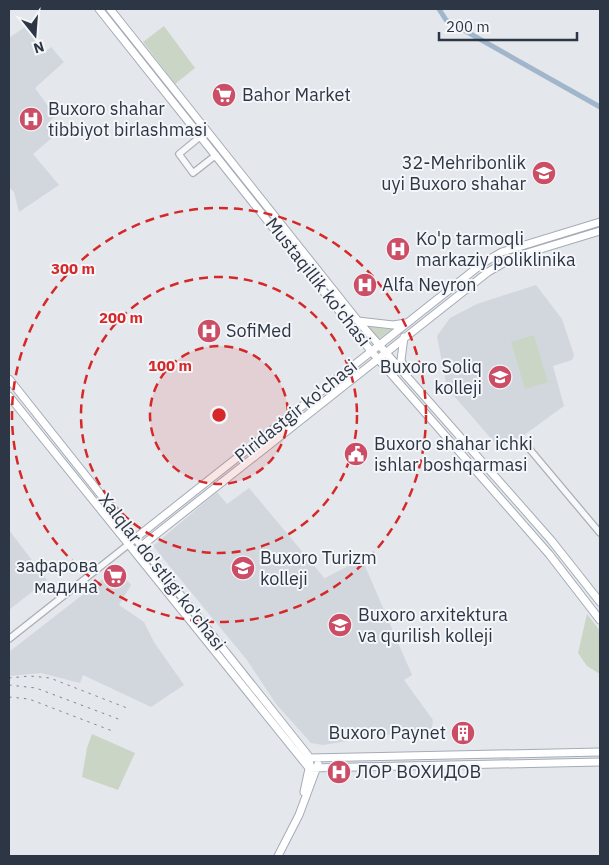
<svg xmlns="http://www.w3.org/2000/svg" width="609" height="865" font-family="'IBM Plex Sans',sans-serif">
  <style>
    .built { fill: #d2d7de }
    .green { fill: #cad5c6 }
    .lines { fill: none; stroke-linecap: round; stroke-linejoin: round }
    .canal { stroke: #a1b6ca; stroke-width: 5 }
    .minor-casing { stroke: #a9aeb6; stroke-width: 8 }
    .major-casing { stroke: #a4acb7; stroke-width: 9 }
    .minor { stroke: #f7f8fa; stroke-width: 5.5 }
    .major { stroke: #fff; stroke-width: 7 }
    .rail { stroke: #7e8895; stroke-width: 1; stroke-dasharray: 2.5 5; stroke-linecap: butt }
    .ring { fill: none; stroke: #d62828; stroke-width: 2.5; stroke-dasharray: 9 6 }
    .labels { text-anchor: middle; stroke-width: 4; stroke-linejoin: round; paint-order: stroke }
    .poi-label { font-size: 18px; fill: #2c3644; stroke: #f4f6f9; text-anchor: start }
    .street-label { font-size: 18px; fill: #2c3644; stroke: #f4f6f9 }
    .centre { fill: #d62828; stroke: #f4f6f9; stroke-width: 2.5 }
    .ring-label { font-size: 15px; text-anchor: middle; font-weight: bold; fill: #d62828; stroke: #f4f6f9; stroke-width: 4; stroke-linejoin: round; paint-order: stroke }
  </style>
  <rect width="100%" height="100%" fill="#e4e7ec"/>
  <!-- built -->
  <path class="built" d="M25,27L45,52L51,47L64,62L35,88L55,116L50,121L59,132L33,154L59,185L19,212L14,192L9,187V38Z
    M536,285L562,319L574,355L572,360L553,366L564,406L502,451L447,388L437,336L450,318L477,304Z
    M249,488L326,580L325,578L362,559L412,675L404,680L433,720L431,733L384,735L323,745L311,743L276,704L247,660L153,546L217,492L227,504Z
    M9,530L47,580L9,610Z
    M117,568L131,585L119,605L144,622L154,642L184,685L151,707L83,675L80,683L41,673L9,676V652Z"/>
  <!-- green -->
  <path class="green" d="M164,26L195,68L175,84L143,42Z
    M363,323L394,328L379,339Z
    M534,335L548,382L525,389L511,342Z
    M587,614L600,631V674L587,666L578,653Z
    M92,734L135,753L118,790L82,777L87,748Z"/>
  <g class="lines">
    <!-- canal -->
    <path class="canal" d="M439,9L446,20L600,107"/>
    <!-- minor casing -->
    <g class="minor-casing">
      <path id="minor" d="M201,136L179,154L193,173L216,155
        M527,446L600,533
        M9,639L129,544"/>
    </g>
    <!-- major casing -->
    <g class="major-casing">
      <path id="major" d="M99,9L371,351L549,554L600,620
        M110,9L358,321L551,540L600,602
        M358,321L393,325L406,323
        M404,337L401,360L405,370
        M9,379L310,758
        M9,396L309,768L600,762
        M128,544L483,263L502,252L600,222
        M135,551L488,272L514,257L600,231
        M310,758L600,752
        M304,792L310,764
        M278,856L299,815L318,764"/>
    </g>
    <!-- minor -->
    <use href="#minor" class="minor"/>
    <!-- major -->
    <use href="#major" class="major"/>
    <!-- rail -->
    <path class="rail" d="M9,678L30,676L50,678L127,708
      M9,685L36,688L121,720
      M9,697L29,699L115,732"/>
  </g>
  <!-- distance rings -->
  <circle cx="219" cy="415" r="69" fill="#d62828" fill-opacity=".12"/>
  <g class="ring">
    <circle cx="219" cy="415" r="69"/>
    <circle cx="219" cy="415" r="138"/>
    <circle cx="219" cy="415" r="207"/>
  </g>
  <!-- icons -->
  <defs>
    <g id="supermarket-disc" transform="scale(1.25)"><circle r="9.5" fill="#cc4e66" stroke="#f4f6f9"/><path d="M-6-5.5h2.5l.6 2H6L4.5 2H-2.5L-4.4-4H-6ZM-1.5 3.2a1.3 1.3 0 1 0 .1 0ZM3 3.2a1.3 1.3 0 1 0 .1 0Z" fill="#fff"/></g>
    <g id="hospital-disc" transform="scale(1.25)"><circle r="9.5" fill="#cc4e66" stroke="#f4f6f9"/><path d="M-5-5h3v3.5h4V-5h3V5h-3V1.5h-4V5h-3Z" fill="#fff"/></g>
    <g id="school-disc" transform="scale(1.25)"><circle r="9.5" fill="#cc4e66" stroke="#f4f6f9"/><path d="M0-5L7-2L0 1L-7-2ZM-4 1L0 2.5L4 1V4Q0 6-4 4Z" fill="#fff"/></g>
    <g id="university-disc" transform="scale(1.25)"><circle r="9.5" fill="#cc4e66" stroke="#f4f6f9"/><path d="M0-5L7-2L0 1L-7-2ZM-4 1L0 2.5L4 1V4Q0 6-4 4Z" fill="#fff"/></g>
    <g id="civic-disc" transform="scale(1.25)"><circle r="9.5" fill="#cc4e66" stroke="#f4f6f9"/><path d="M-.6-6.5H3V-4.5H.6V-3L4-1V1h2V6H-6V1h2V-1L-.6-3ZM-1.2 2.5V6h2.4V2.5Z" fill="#fff"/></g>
    <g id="building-disc" transform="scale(1.25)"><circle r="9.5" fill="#cc4e66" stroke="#f4f6f9"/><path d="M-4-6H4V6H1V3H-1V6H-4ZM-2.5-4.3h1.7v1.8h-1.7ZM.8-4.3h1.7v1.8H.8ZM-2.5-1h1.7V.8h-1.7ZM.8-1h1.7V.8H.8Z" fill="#fff"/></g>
  </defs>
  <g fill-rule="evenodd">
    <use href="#supermarket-disc" x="224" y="95"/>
    <use href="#hospital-disc" x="31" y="119"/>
    <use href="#school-disc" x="544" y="173"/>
    <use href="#hospital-disc" x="398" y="249"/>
    <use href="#hospital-disc" x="365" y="285"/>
    <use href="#hospital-disc" x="209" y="331"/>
    <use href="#university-disc" x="500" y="377"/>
    <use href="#civic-disc" x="356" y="454"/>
    <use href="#university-disc" x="243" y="568"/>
    <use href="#supermarket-disc" x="115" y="576"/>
    <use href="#university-disc" x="340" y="625"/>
    <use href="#building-disc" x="463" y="733"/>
    <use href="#hospital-disc" x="339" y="772"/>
  </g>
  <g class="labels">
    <!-- poi labels -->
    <g class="poi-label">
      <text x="242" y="101">Bahor Market</text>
      <text x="48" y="115">Buxoro shahar<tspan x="48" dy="21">tibbiyot birlashmasi</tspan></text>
      <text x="526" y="169" text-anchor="end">32-Mehribonlik<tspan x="526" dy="21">uyi Buxoro shahar</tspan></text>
      <text x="416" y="245">Ko'p tarmoqli<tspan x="416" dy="21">markaziy poliklinika</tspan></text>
      <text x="382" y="291">Alfa Neyron</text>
      <text x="226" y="337">SofiMed</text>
      <text x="482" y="373" text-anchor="end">Buxoro Soliq<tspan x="482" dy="21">kolleji</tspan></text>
      <text x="374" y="450">Buxoro shahar ichki<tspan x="374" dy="21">ishlar boshqarmasi</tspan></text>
      <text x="260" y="564">Buxoro Turizm<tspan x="260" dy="21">kolleji</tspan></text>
      <text x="98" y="572" text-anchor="end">зафарова<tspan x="98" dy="21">мадина</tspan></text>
      <text x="358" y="621">Buxoro arxitektura<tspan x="358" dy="21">va qurilish kolleji</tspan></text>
      <text x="446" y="739" text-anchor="end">Buxoro Paynet</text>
      <text x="356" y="778">ЛОР ВОХИДОВ</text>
    </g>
    <!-- street labels -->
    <g class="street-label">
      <text transform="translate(318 282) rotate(52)" y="6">Mustaqillik ko'chasi</text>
      <text transform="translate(296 411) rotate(-39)" y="6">Piridastgir ko'chasi</text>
      <text transform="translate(162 572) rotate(52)" y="6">Xalqlar do'stligi ko'chasi</text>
    </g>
  </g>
  <circle cx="219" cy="415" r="8" class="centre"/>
  <g class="ring-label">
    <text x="73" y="274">300 m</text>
    <text x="121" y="323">200 m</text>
    <text x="170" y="371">100 m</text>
  </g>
  <!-- border -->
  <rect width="609" height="865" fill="none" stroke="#2c3644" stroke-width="20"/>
  <!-- north arrow -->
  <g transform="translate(35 35) rotate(163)" stroke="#f4f6f9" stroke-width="4" paint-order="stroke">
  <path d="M0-4L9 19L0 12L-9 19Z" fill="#2c3644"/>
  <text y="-8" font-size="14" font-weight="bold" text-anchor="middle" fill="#2c3644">N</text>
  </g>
  <!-- scale -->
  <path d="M439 32v8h138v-8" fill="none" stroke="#2c3644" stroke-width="2.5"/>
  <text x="446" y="32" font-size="15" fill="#2c3644" stroke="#f4f6f9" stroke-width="4" paint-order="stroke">200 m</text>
</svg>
